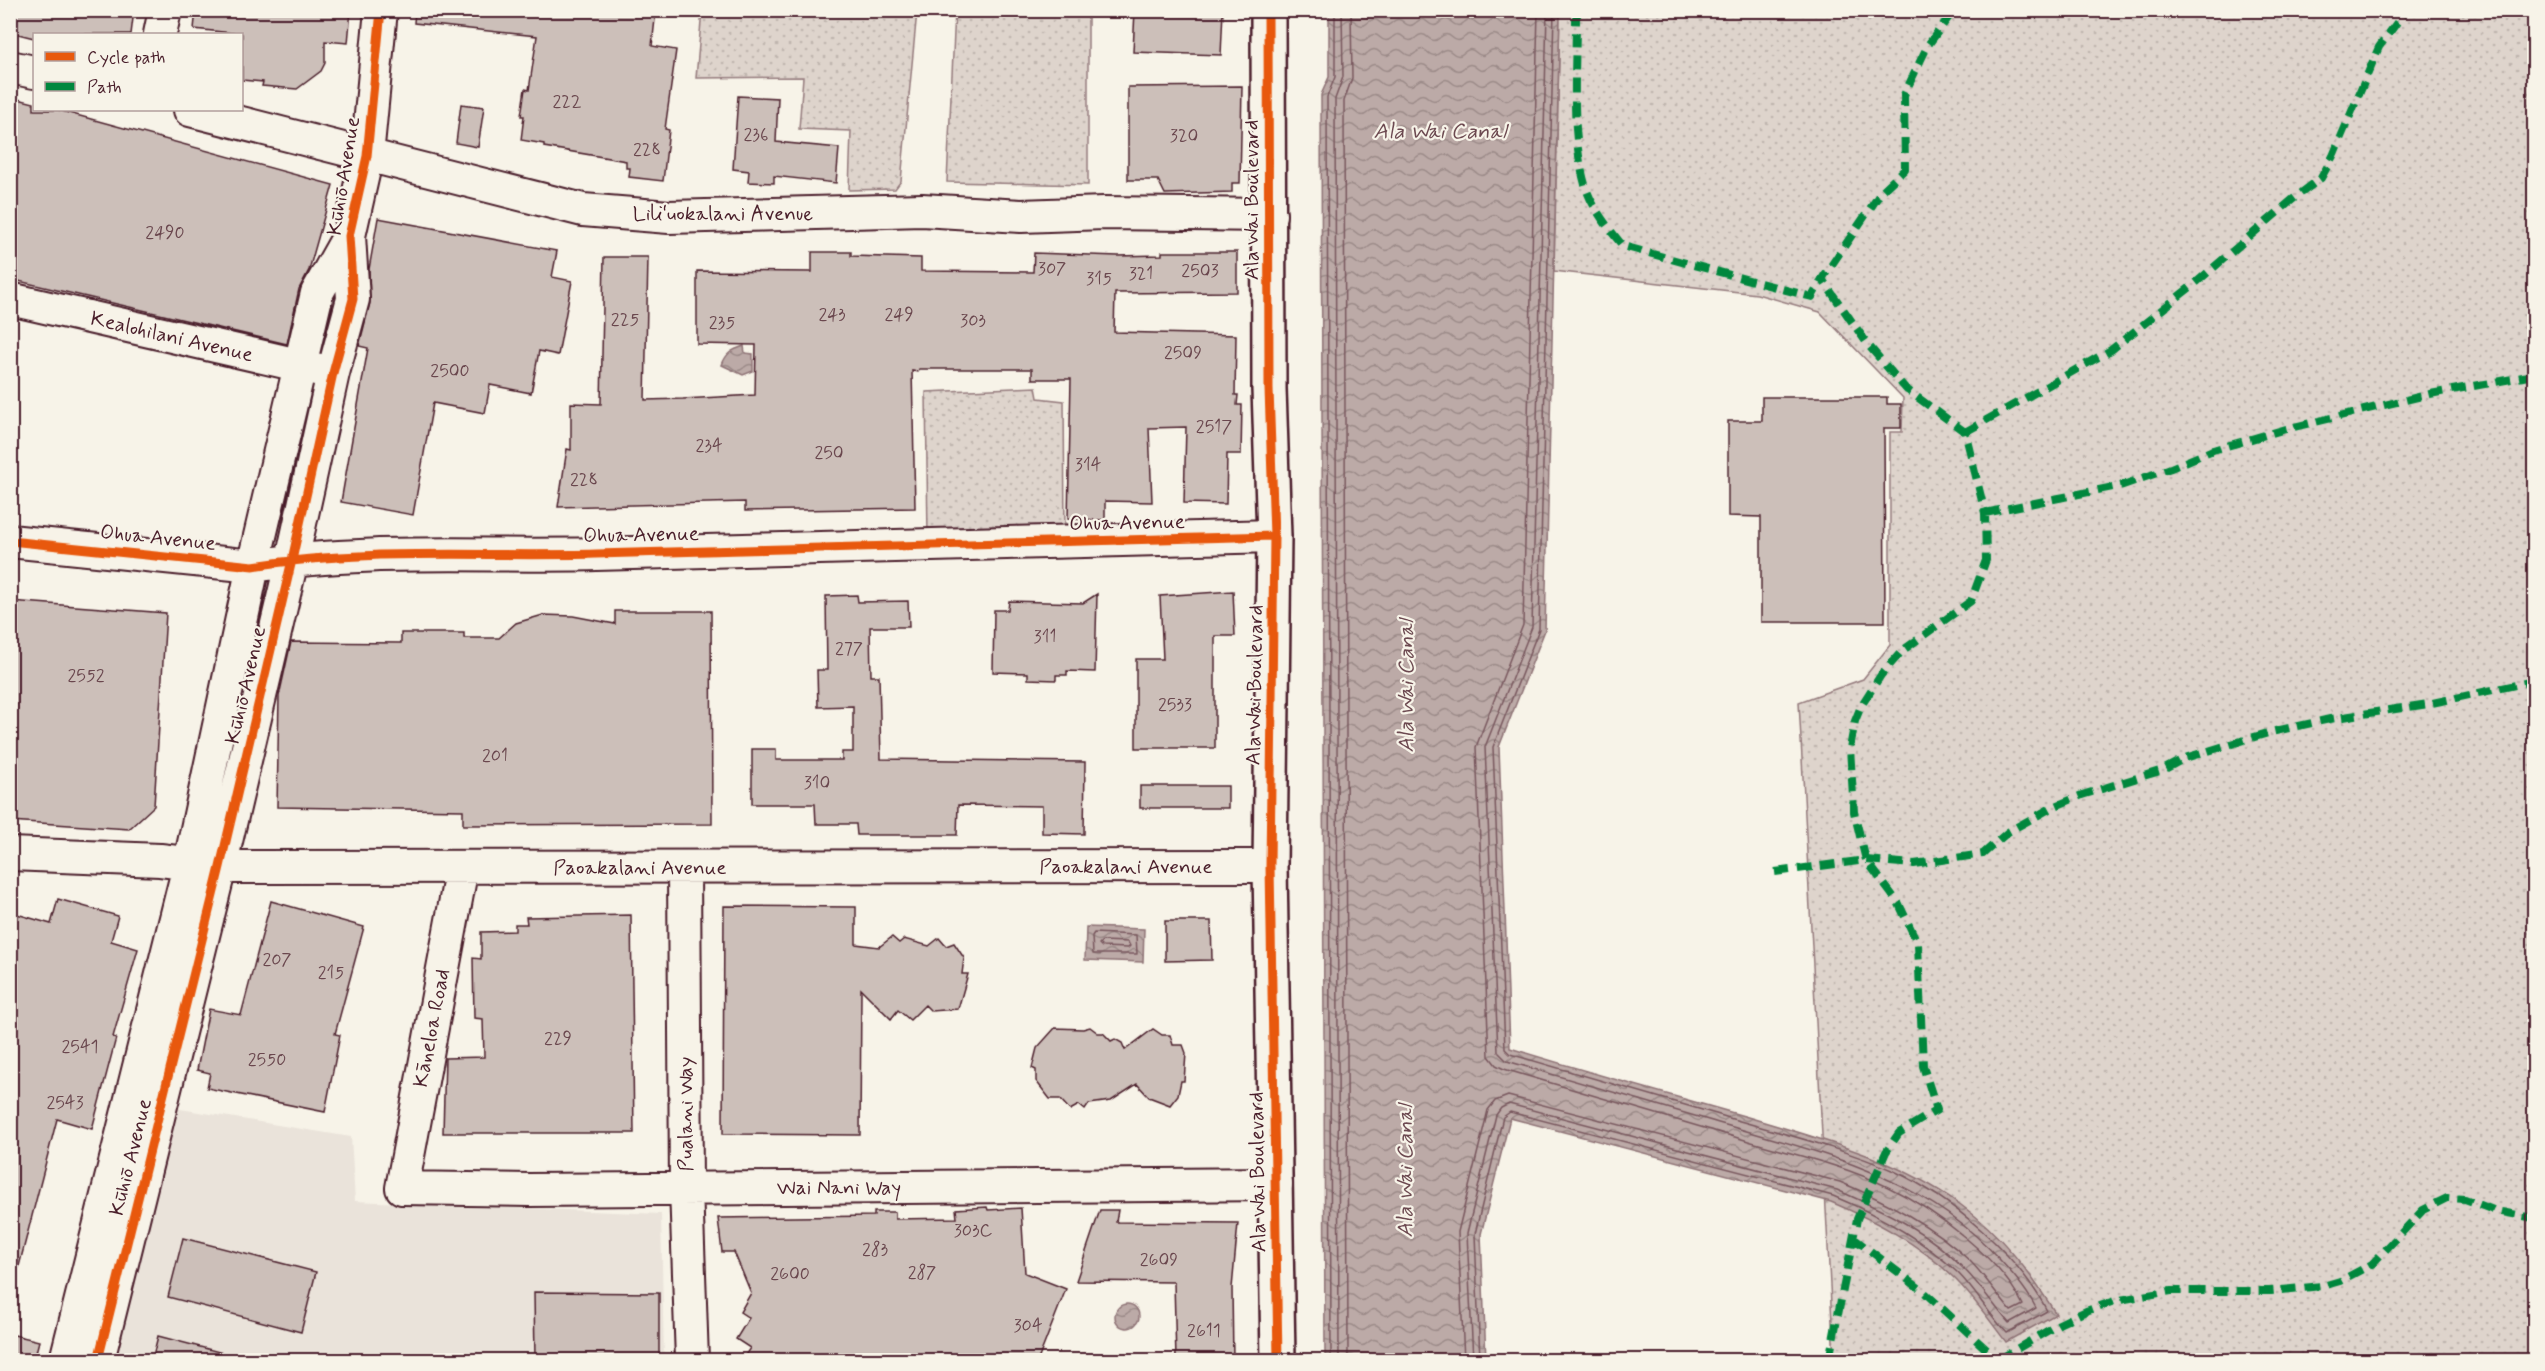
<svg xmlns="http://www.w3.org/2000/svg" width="2545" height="1371" font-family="Mynerve,sans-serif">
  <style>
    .built { fill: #eae3da }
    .grass { fill: url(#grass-dots); stroke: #947a7c; stroke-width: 1.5 }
    .water { fill: url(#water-waves); stroke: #8e7275; stroke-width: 1.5 }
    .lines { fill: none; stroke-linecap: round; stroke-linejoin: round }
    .shore { stroke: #78575d; stroke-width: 1.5 }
    .building { fill: #ccbfb9; stroke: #4a1f2b; stroke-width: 1.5 }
    .minor-casing { stroke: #4a1f2b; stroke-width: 36 }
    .major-casing { stroke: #4a1f2b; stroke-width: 38 }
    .minor { stroke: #f7f3e8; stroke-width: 32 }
    .major { stroke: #f7f3e8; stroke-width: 33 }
    .quiet { stroke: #00873e; stroke-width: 8; stroke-dasharray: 15 8; stroke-linecap: butt }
    .cycleway-casing { stroke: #f7f3e8; stroke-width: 13 }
    .cycleway { stroke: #e8590c; stroke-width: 9 }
    .labels { text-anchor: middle; stroke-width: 4.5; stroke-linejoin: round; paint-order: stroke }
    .number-label { font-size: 18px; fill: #6a474e }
    .street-label { font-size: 21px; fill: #4a1f2b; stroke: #f7f3e8 }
    .water-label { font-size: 22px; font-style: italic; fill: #6c4950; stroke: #f7f3e8 }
  </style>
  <defs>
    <pattern id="grass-dots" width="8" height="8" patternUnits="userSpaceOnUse" patternTransform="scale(1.5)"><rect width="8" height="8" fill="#ded4cc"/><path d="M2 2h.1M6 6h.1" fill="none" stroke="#c0b6af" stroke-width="1.8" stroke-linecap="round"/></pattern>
    <pattern id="water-waves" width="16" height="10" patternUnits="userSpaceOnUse" patternTransform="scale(1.5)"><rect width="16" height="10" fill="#bcaaa7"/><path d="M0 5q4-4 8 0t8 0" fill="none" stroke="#9b8a88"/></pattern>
  </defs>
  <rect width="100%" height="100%" fill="#f7f3e8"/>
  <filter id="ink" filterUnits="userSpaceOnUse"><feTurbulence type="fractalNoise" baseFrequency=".0167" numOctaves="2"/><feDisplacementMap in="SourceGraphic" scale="12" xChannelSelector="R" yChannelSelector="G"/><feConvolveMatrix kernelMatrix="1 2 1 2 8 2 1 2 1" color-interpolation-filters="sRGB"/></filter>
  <g filter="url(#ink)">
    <!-- built -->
    <path class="built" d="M174,1108L351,1137L355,1201L661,1214L664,1360H114Z"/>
    <!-- grass -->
    <path class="grass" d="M702,11H917L901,181L895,189L849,190L851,131L799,129L803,77L696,78Z
      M955,11H1088V185L947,182Z
      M1560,11H2534V1360H1834L1799,702L1863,679L1890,645V432H1902L1903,398L1820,312L1757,294L1554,271Z
      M1036,387L1038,398L1064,401L1065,535L928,537L926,392Z"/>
    <!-- water -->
    <path class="water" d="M1329,11H1560L1545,630L1499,747L1510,1048C1590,1073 1671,1095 1751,1118C1824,1140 1898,1159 1961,1205C2001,1234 2030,1272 2056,1314L2006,1342C1989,1320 1973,1296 1953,1277C1918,1243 1876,1221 1831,1202L1510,1118L1481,1234L1486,1360H1325L1321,95L1329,77Z
      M744,346L745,353L753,354V371L743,375L722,365C726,353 732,350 744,346Z
      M1086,927L1144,929L1143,962L1085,960Z
      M1115 1316a12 12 0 1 1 24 0a12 12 0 1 1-24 0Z"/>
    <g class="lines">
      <!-- shore -->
      <path class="shore" d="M1094,933L1136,935L1137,954H1093L1092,936Z
        M1102,941L1128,942L1130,946L1128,948L1102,947L1099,944Z
        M1331,1360L1327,97L1335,77V10
        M1339,1360L1335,99L1343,77L1342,10
        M1348,1360L1344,101L1352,78L1351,10
        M1464,1360L1458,1232L1488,1110L1495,1101L1508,1096L1840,1182C1888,1202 1932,1225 1970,1261C1985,1276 1997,1295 2011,1311L2023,1305C2001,1259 1934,1209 1888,1187C1843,1165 1792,1154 1745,1140C1664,1116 1584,1093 1504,1069L1496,1065L1489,1056L1476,747L1523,625L1538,10
        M1473,1360L1467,1233L1496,1115L1501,1108L1509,1104L1837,1190C1883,1210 1930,1232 1965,1270C1981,1286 1994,1306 2009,1323L2036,1308C2027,1290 2014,1275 2001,1261C1925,1175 1817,1152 1712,1121C1643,1101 1575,1081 1507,1061L1498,1052L1485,747L1532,627L1547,10
        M1480,1360L1475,1234L1503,1117L1510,1112L1833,1196C1879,1215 1921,1238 1958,1273C1976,1291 1989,1315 2007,1333L2047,1311C2019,1255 1950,1197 1894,1171C1837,1146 1775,1132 1716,1114C1647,1094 1578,1074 1510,1054L1505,1049L1493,747L1539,629L1554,10"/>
    </g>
    <!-- building -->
    <path class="building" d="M10,10H134L131,34H34V38L10,32Z
      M196,10H351L348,43L325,41V63L321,71L297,89L262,86L263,82L242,80V34L194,29Z
      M415,10H656L652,46L676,50L665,129L669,130L663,181L629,177L630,168H626V161L544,147V144L521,140L524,116H521L525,89L529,90L537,36L414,23Z
      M1135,10H1223L1221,55L1133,52Z
      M1242,86L1240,183H1232V192L1165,194L1158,180H1128V87Z
      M738,96L778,98L776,142L839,148L836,183L774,176V183L748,182L749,171L733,169Z
      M10,97L34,103V110H58L333,185L309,270L299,289L287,344L10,279Z
      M461,104L484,107L478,147L456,143Z
      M378,218L557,251L552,277L572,281L558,355L539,351L531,393L490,385L485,413L433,403L413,515L341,502L368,348L359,346L370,303L369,269Z
      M812,252H851V256L921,258V271L1033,272L1034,253L1118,256L1162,255V252H1237V292L1115,293L1114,332L1236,335L1235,395H1238L1237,405H1242L1241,454H1227L1226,504L1184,503L1186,427L1149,428L1152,502L1105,501V520L1068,519L1071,379H1032V369H919L918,372L912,371L915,508L745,511V502L558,507L567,449L571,450V403L601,404L604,257H648L645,400L683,399L755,395L756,345L697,344V271L812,272Z
      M1762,397H1887V404H1901V428H1884L1885,622H1761V517L1728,516V421H1762Z
      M1233,591L1235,636H1215V748H1136V659H1163L1160,596Z
      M1097,594L1095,672L1067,671V675H1056V680L1028,679V673L993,672L994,610H1008L1009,601L1083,603Z
      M857,595L858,602L908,601L909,627H870L871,676H879L881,759L1085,762L1084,834L1042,833V806L958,805L957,835H857L856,824H816L815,804H752V749H776V760H842V752H853V706L818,707L817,670H827L826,596Z
      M10,601L166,613L154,806L129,829L10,821Z
      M615,611H711L712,824L463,825V810L277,807L279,696L291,642L401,643V633H464V638H499L516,623L543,615L573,616L615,624Z
      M1140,786H1228V808H1140Z
      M58,899L118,916L111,941L138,949L113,1037L116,1038L92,1129L57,1119L17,1274H10V912L51,924Z
      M271,901L364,927L335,1034L340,1035L325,1112L207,1088L210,1073L197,1070L209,1009L241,1015Z
      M724,906L856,907V944L879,947L892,937L899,943L904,939L929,946L939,938L946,946L954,943L964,958L962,974H968L958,1009L931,1011L925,1005L910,1020L898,1010L891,1019L861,989L860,1135L723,1134Z
      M631,915L634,1133H443L445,1058L484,1057L483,1019L474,1018L473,958L481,959V932L515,931V924H527L526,917Z
      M1165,921H1211L1212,960L1165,961Z
      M1090,1027L1098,1033H1103L1111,1041L1115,1039L1122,1043L1125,1050L1153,1029L1162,1035H1170L1173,1045H1183L1186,1053L1184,1081H1181L1178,1095L1170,1105L1149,1097L1137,1084L1111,1101L1089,1104L1085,1110L1079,1105L1070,1110L1060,1099H1050L1036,1081V1070L1032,1068L1037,1048L1055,1028L1083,1029Z
      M987,1207L988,1210L1021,1208L1025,1273L1066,1289L1038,1360H742L750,1348L736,1339L749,1318L740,1312L751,1293L734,1252H722L718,1218L874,1216V1212H895V1219L957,1218L956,1209Z
      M1100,1210H1118L1116,1222L1238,1223L1232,1288L1233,1360H1176L1174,1282L1076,1281Z
      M183,1238L316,1272L301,1332L168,1297Z
      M534,1292L659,1293V1360H535Z
      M10,1334L39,1341L34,1360H10Z
      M158,1336L227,1354L226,1360H152Z"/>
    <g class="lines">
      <!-- minor casing -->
      <g class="minor-casing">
        <path id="minor" d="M160,34L165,10
          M10,67L34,72
          M190,110L583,210L669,217L922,210L1021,216L1104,213L1270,215
          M10,299L320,370
          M10,541L253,566C366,548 482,557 596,554C822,548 1048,542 1274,536
          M10,854L160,860L220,867L1270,866
          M462,867L402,1188L529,1190L1276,1184
          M684,867L686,1188L692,1360
          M66,1360L190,862L253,566L317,293L349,236
          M98,1360L220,867L292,560L333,373L353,299L349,236L367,156L381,10"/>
      </g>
      <!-- major casing -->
      <g class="major-casing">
        <path id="major" d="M1268,10L1269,389L1274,536L1270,866L1278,1360"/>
      </g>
      <!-- minor -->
      <use href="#minor" class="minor"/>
      <!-- major -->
      <use href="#major" class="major"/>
      <!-- quiet -->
      <path class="quiet" d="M1579,10L1576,18C1576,74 1570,134 1586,188C1593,209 1609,229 1623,246L1812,297L1822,279
        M1965,432L2111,350L2198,281L2292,200L2321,178L2333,156L2379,47L2406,10
        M1985,513L2123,485L2171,468L2213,450L2286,429L2430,394L2534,375
        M1775,872L1866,860L1914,864L1983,854L2008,832L2051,808L2082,795L2163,770L2185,758L2271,732L2330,719L2428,704L2534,681
        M1852,1237L1923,1291L1998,1360
        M1829,1360L1857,1219L1886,1152L1899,1133L1937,1110L1923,1066L1918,944L1899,904L1866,860L1854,812L1850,748L1855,721L1861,706L1881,675L1902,651L1971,601L1986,560L1985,513L1965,432L1906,389L1869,346L1822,279L1882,191L1905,169L1904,95L1928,45L1954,10
        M1998,1360L2059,1324L2086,1311L2114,1301L2171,1291H2271L2323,1286L2340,1281L2372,1264L2423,1210L2447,1198L2465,1199L2496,1211L2534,1218"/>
      <!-- cycleway casing -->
      <g class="cycleway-casing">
        <path id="cycleway" d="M1268,10L1269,389L1274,536L1270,866L1278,1360
          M10,541L253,566C366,548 482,557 596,554C822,548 1048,542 1274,536
          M98,1360L220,867L292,560L333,373L353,299L349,236L367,156L381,10"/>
      </g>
      <!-- cycleway -->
      <use href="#cycleway" class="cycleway"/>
    </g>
  </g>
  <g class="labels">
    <!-- number labels -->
    <g class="number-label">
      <text x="567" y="107">222</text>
      <text x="756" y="140">236</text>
      <text x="1184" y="141">320</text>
      <text x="647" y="155">228</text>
      <text x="165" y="238">2490</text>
      <text x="1052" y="274">307</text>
      <text x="1200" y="276">2503</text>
      <text x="1141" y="279">321</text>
      <text x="1099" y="284">315</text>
      <text x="832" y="320">243</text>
      <text x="899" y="320">249</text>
      <text x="625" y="325">225</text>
      <text x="973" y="326">303</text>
      <text x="722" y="328">235</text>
      <text x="1183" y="358">2509</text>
      <text x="450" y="376">2500</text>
      <text x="1214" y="432">2517</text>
      <text x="709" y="451">234</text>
      <text x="829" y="458">250</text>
      <text x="1088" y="470">314</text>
      <text x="584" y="485">228</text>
      <text x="1045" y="642">311</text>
      <text x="849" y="654">277</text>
      <text x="86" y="681">2552</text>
      <text x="1175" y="710">2533</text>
      <text x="495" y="761">201</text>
      <text x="817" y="788">310</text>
      <text x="277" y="965">207</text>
      <text x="331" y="978">215</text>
      <text x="558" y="1044">229</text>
      <text x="80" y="1052">2541</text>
      <text x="267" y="1065">2550</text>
      <text x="65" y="1108">2543</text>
      <text x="973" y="1236">303C</text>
      <text x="875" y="1255">283</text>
      <text x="1159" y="1265">2609</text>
      <text x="922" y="1278">287</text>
      <text x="790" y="1279">2600</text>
      <text x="1028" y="1331">304</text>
      <text x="1204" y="1336">2611</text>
    </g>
    <!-- street labels -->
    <g class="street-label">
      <text transform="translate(343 176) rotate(-81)" y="7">Kūhiō Avenue</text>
      <text transform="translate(1251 200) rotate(-90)" y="7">Ala Wai Boulevard</text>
      <text x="723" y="220">Liliʻuokalani Avenue</text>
      <text transform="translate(172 336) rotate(13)" y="7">Kealohilani Avenue</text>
      <text transform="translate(1127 522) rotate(-1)" y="7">Ohua Avenue</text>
      <text transform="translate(641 534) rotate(-1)" y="7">Ohua Avenue</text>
      <text transform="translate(158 537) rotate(6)" y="7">Ohua Avenue</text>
      <text transform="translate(245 685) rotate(-77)" y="7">Kūhiō Avenue</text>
      <text transform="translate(1254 685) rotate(-89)" y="7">Ala Wai Boulevard</text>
      <text x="1126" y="873">Paoakalani Avenue</text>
      <text x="640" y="874">Paoakalani Avenue</text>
      <text transform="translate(431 1028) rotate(-79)" y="7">Kāneloa Road</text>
      <text transform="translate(685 1114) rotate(-90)" y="7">Pualani Way</text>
      <text transform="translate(130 1157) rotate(-76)" y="7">Kūhiō Avenue</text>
      <text transform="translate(1257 1172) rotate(-91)" y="7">Ala Wai Boulevard</text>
      <text x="839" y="1194">Wai Nani Way</text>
    </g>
    <!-- water labels -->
    <g class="water-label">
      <text x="1440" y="138">Ala Wai Canal</text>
      <text transform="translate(1405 686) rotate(-90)" y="8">Ala Wai Canal</text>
      <text transform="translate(1404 1171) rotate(-90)" y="8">Ala Wai Canal</text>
    </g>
  </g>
  <!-- margin -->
  <rect width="2545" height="1371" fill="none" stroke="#f7f3e8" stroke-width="36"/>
  <rect x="18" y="18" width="2509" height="1335" fill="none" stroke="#4a1f2b" stroke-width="2" filter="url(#ink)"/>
  <!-- legend -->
  <rect x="33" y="33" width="210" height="78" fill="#f7f3e8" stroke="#b29e9c" stroke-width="1.5"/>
  <rect x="45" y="52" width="30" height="9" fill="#e8590c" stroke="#b29e9c" stroke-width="1.5"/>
  <text x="87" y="63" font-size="18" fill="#4a1f2b">Cycle path</text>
  <rect x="45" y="82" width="30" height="9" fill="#00873e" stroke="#b29e9c" stroke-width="1.5"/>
  <text x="87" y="93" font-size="18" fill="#4a1f2b">Path</text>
</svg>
